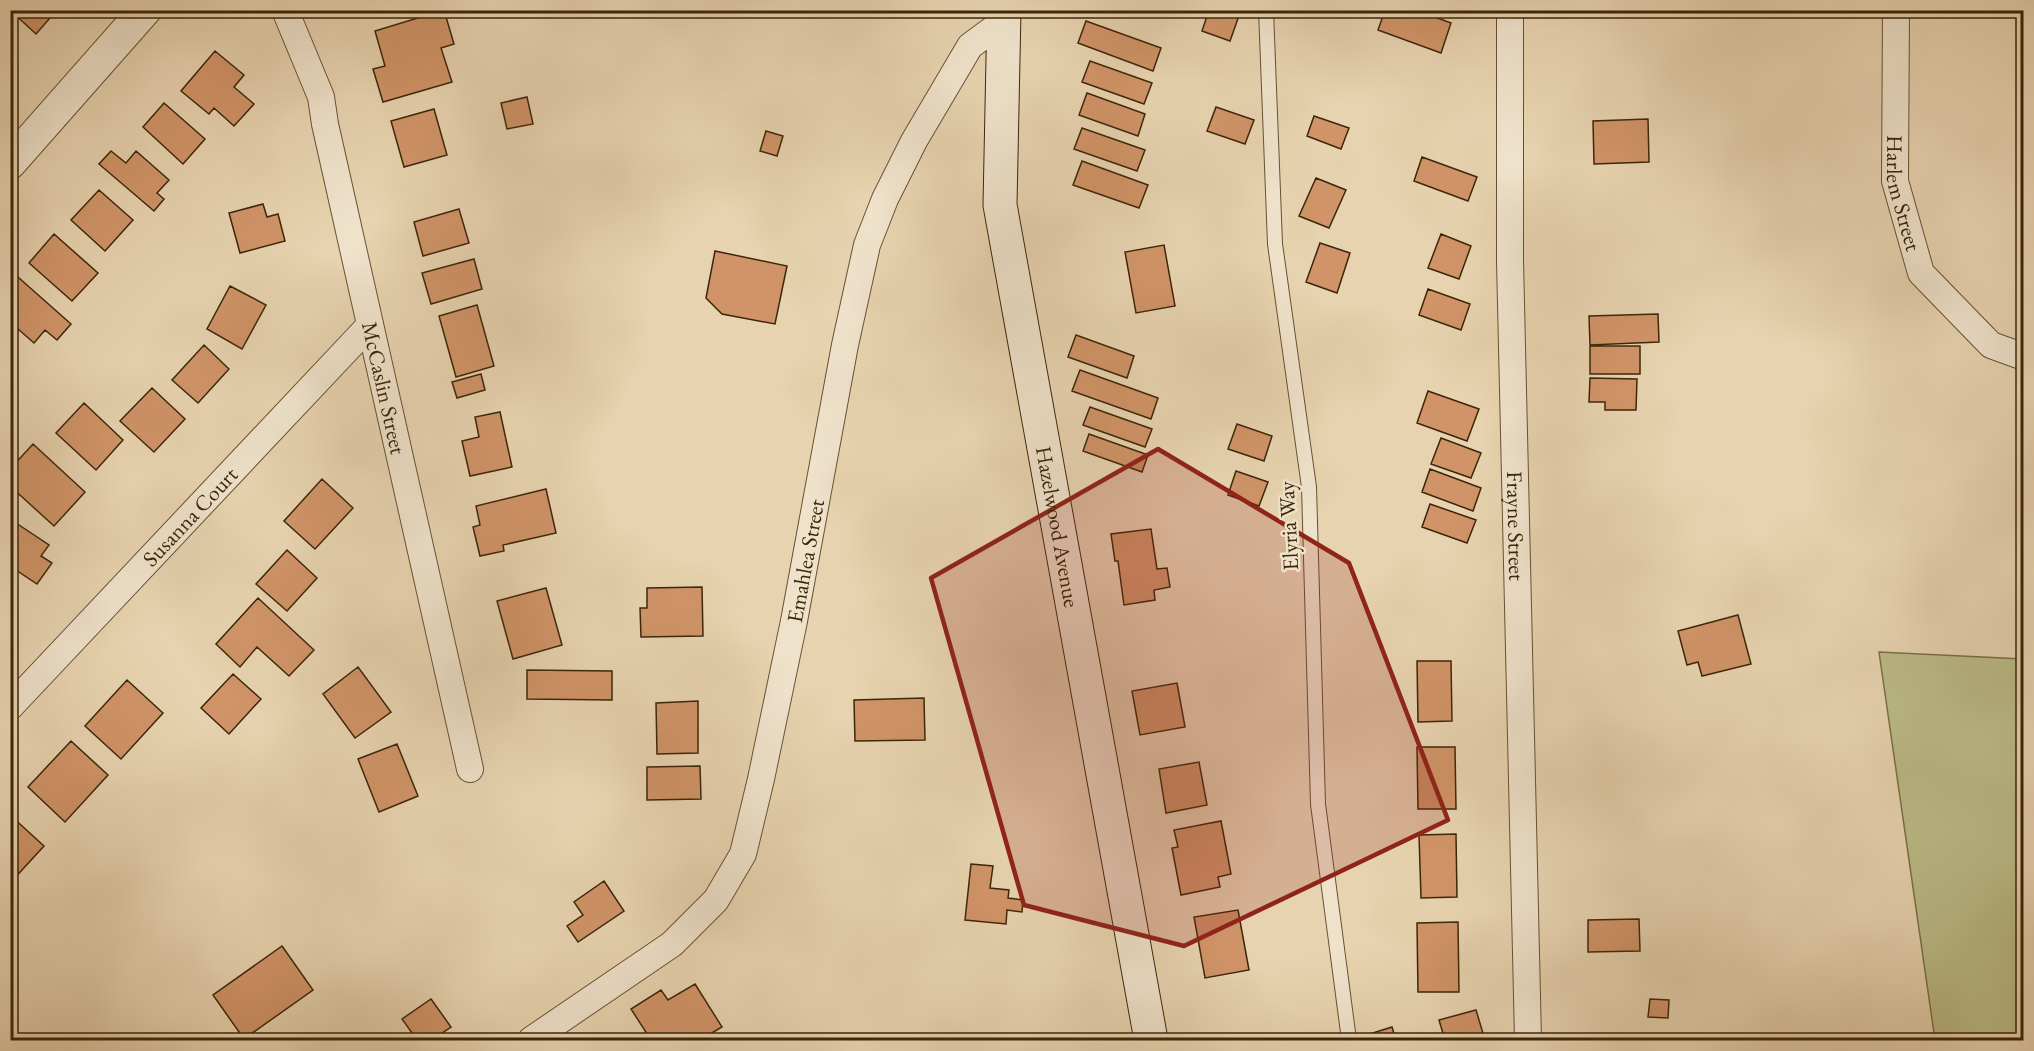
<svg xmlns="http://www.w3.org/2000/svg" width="2034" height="1051" font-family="'EB Garamond',serif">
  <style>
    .green { fill: #bbbb87; stroke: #7c7048; stroke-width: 1.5 }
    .building { fill: #d09468; stroke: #3c2609; stroke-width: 1.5 }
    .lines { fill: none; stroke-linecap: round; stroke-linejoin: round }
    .service-casing { stroke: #675132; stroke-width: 16 }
    .minor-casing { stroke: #675132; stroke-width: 28 }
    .tertiary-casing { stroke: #675132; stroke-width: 34 }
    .secondary-casing { stroke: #3c2609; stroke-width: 35 }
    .service { stroke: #efe2cb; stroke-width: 14 }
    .minor { stroke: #efe2cb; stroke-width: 26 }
    .tertiary { stroke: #efe2cb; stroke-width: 32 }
    .secondary { stroke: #efe2cb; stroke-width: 33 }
    .marked { fill: #8f2418; fill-opacity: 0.2; stroke: #8f2418; stroke-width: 4.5; stroke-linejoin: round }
    .labels { text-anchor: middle; stroke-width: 5; stroke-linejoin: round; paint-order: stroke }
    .street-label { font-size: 22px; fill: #3c2609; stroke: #efe2cb }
  </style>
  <rect width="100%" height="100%" fill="#e7d3af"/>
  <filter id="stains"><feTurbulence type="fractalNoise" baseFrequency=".00333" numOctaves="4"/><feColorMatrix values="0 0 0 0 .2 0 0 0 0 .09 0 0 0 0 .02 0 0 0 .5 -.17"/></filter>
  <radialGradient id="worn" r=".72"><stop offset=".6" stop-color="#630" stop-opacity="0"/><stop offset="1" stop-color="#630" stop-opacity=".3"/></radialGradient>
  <!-- green -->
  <path class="green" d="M1879,652L2023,659V1040H1935Z"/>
  <!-- building -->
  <path class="building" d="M10,10H57L36,34Z
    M444,10L454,44L441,48L452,82L383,102L373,69L385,66L375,31Z
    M1209,10H1241L1230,41L1202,31Z
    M1385,10H1416L1451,23L1441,53L1378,30Z
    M1086,21L1161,48L1153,71L1078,43Z
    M215,51L244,75L234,87L254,104L234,126L214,108L209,114L181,91Z
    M1090,61L1152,83L1144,104L1082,82Z
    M1087,93L1145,114L1138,136L1079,115Z
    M527,97L533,124L507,129L501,103Z
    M164,103L205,139L183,164L143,127Z
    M1216,107L1254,120L1245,144L1207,131Z
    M434,109L447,155L404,167L391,121Z
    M1314,116L1349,128L1341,149L1307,136Z
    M1648,119L1649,162L1594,164L1593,121Z
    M1082,128L1145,150L1137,171L1074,149Z
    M766,131L783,136L777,156L760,151Z
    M111,151L126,163L136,151L169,180L157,193L164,199L154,211L99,164Z
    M1422,157L1477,177L1468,201L1414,181Z
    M1082,161L1148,185L1139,208L1073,185Z
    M1316,178L1346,190L1329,228L1299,216Z
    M99,190L133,220L105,251L71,220Z
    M263,204L267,217L278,214L285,241L240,253L229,213Z
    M459,209L469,243L423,256L414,222Z
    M54,234L98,273L72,301L29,263Z
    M1441,234L1471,246L1459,279L1428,268Z
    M1320,243L1350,253L1337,293L1306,282Z
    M1164,245L1175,306L1136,313L1125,252Z
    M715,251L787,266L775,324L722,314L706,298Z
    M474,259L482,289L431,304L422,273Z
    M10,270L71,324L57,340L45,330L34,343L10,322Z
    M230,286L266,305L242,349L207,329Z
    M1428,289L1470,304L1461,330L1419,315Z
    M477,305L494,366L456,377L439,316Z
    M1658,314L1659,342L1590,345L1589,316Z
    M1076,335L1134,356L1127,378L1068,357Z
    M204,345L229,369L198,403L172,380Z
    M1590,346H1640V374H1590Z
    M1080,370L1158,398L1151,419L1072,391Z
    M481,374L485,390L457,398L452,382Z
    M1590,378L1637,379L1636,410H1605V402H1589Z
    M152,388L185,419L154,452L120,421Z
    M1428,391L1479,409L1467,441L1417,423Z
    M84,403L123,440L96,470L56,433Z
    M2024,403V460L2017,458Z
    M1090,407L1152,429L1145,447L1083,425Z
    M500,412L512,467L470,476L462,441L479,437L475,417Z
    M1237,424L1272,436L1264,461L1228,449Z
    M1089,434L1148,455L1142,472L1083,451Z
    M1441,438L1481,453L1471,478L1431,464Z
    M33,444L85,492L54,526L10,486V469Z
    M1430,469L1481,488L1473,511L1422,492Z
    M1236,471L1268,482L1259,506L1228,495Z
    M322,479L353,508L315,549L284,521Z
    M546,489L556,533L503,545L504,551L480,556L473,527L480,525L476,506Z
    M1430,504L1476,520L1467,543L1422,527Z
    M10,519L49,545L41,556L52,563L37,584L10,566Z
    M1151,529L1157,569L1167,568L1170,587L1154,590L1155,600L1124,605L1118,561H1115L1111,534Z
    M287,550L317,578L287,611L256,584Z
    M702,587L703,636L641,637L640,608H647V588Z
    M546,588L562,645L513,659L497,601Z
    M258,598L314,650L289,676L257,647L240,667L216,644Z
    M1738,615L1751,664L1702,676L1698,662L1687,665L1678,631Z
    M1417,661H1451L1452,721L1418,722Z
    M358,667L391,712L355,738L323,694Z
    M527,670L612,671V700L527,699Z
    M233,674L261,699L229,734L201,708Z
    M127,680L163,713L121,759L85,726Z
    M1177,683L1185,727L1140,735L1132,691Z
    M924,698L925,740L855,741L854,700Z
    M698,701V753L657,754L656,703Z
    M71,741L108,775L65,822L28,787Z
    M397,744L418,796L379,812L358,759Z
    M1417,747H1455L1456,809H1418Z
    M1199,762L1207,805L1166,813L1159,769Z
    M700,766L701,799L647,800V767Z
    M10,815L44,846L10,883Z
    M1221,821L1231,874L1218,877L1220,887L1181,895L1172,848L1178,847L1174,830Z
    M1456,834L1457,897L1421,898L1419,835Z
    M971,864L993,866L990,888L1009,890L1008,898L1023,900L1022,912L1007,910L1006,924L965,920Z
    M604,881L624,911L578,942L567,926L583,915L574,902Z
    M1238,910L1249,970L1205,978L1194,917Z
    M1639,919L1640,951L1588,952V920Z
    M1458,922L1459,992H1418L1417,923Z
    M282,946L313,990L244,1039L213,995Z
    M695,984L722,1027L700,1040H651L631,1009L661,990L668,1000Z
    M431,999L451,1027L432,1040H417L402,1019Z
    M1650,999L1669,1000L1668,1018L1648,1017Z
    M1476,1010L1485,1040H1445L1439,1020Z
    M1392,1027L1396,1040H1364L1363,1036Z"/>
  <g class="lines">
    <!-- service casing -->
    <g class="service-casing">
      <path id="service" d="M1266,10L1275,244L1309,487L1318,804L1349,1040"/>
    </g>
    <!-- minor casing -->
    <g class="minor-casing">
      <g id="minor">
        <path id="s1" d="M285,10L321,97L325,124L470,769"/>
        <path id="s2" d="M1510,10V260L1528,1040"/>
        <path id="s3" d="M1896,10L1895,181L1921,273L1991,345L2024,357"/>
        <path id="s4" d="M10,707L370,325"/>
        <path id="s5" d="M531,1040L672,944L716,900L743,854L761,779L794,621L845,345L867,245L885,199L914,141L970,46L1004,21"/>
      </g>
    </g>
    <!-- tertiary casing -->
    <g class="tertiary-casing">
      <path id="tertiary" d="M10,163L145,10"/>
    </g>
    <!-- secondary casing -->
    <g class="secondary-casing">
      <g id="secondary">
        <path id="s6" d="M1004,10L1000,205L1151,1040"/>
      </g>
    </g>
    <!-- service -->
    <use href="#service" class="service"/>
    <!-- minor -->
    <use href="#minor" class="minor"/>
    <!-- tertiary -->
    <use href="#tertiary" class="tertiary"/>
    <!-- secondary -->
    <use href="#secondary" class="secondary"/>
  </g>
  <!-- marked area -->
  <path class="marked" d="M1158,449L1349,563L1448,820L1184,946L1024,905L931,578Z"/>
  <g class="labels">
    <!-- street labels -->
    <g class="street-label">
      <text dy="8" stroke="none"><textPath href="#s3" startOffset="184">Harlem Street</textPath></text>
      <text dy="8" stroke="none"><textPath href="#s1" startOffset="392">McCaslin Street</textPath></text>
      <text dy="8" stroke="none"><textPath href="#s4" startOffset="262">Susanna Court</textPath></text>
      <text transform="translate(1288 526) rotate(-93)" y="8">Elyria Way</text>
      <text dy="8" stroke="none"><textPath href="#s2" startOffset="516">Frayne Street</textPath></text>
      <text dy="8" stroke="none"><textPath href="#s6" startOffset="522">Hazelwood Avenue</textPath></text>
      <text dy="8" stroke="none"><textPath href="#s5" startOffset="586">Emahlea Street</textPath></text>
    </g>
  </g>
  <!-- margin -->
  <rect width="2034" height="1051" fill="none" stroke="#e7d3af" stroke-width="36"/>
  <rect x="12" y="12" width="2010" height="1027" fill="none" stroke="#3c2609" stroke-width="3"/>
  <rect x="18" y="18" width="1998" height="1015" fill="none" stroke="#3c2609" stroke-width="1.5"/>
  <rect width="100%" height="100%" filter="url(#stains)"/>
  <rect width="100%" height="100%" fill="url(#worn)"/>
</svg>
